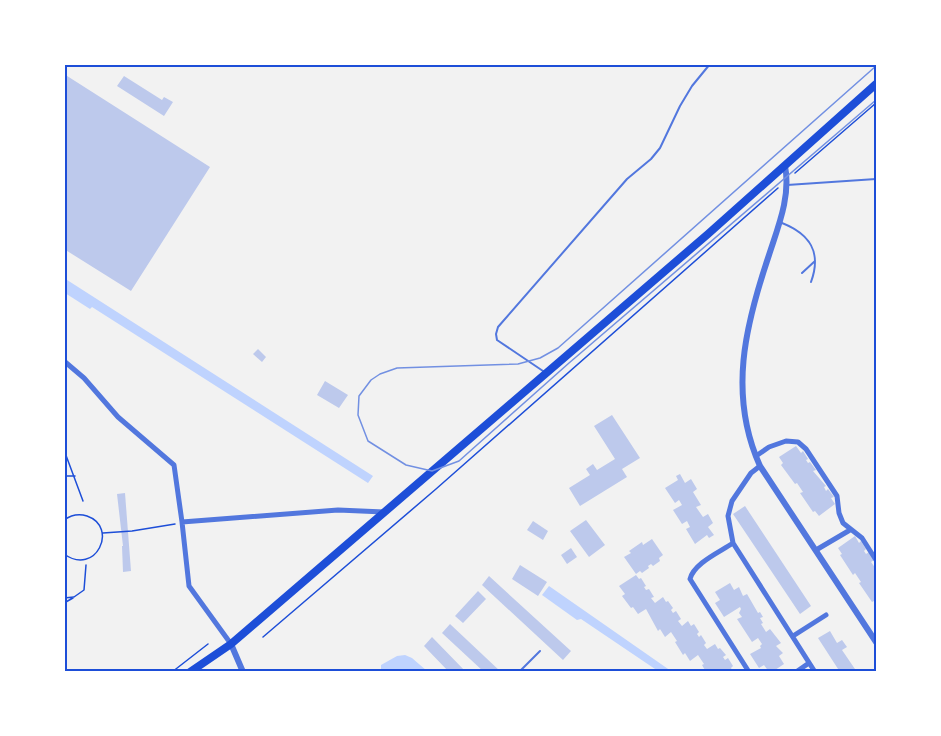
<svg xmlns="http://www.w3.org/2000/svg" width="941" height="736" font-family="'Archivo Narrow',sans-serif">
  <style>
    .water { fill: #bfd3fe }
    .building { fill: #bdc9ec }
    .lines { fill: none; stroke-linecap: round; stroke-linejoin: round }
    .path { stroke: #1d4ed8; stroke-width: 1.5 }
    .service { stroke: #5277de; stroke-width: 2 }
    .minor { stroke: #5277de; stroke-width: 5 }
    .tertiary { stroke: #5277de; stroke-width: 6 }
    .primary { stroke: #1d4ed8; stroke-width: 8 }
    .tram { stroke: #7290e2; stroke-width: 1.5 }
    .neatline { fill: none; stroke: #1d4ed8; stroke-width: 2 }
  </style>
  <rect width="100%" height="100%" fill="#f2f2f2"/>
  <!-- water -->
  <path class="water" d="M64,278L373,476L368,483L92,307L90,309L65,293Z
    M549,586L671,671H658L581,619L577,620L542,595Z
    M405,655L412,658L427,671H381V665L397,656Z"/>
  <!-- building -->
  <path class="building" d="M64,74L210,167L131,291L64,249Z
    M124,76L162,100L164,97L173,102L164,116L117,86Z
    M258,349L266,357L262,362L253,354Z
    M325,381L348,395L339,408L317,395Z
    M612,415L640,458L622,469L627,477L580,506L569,488L590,475L586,469L593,464L597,470L615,459L594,426Z
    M796,446L801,453L803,451L808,459L806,460L808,463L810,462L816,470L813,471L826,486L824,487L826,491L828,489L834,497L831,498L835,504L819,516L815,511L813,512L800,493L803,492L797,483L795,484L781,465L783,463L779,457Z
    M680,474L685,483L691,479L697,489L693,492L701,505L696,507L703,517L708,514L713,523L708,527L714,535L709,538L707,535L695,544L686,529L690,527L687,521L682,524L673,510L682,505L679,500L675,503L665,488L678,480L676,476Z
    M125,493L131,571L123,572L122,546H123L117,494Z
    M745,506L811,606L800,614L733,514Z
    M586,520L605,545L589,557L570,531Z
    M533,521L548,531L543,540L527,530Z
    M855,536L859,543L861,541L866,549L864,551L866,554L869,552L874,560L871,562L876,569V605L874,601L872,602L859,583L861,582L855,573L853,575L840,555L842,554L838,548Z
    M652,539L663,555L659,558L660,561L653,566L651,564L648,566L649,568L642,573L640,571L636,574L624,557L631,553L629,551L642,542L643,545Z
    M571,548L577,557L567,564L561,555Z
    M520,565L547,582L538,596L512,579Z
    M636,575L639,579L641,578L646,586L644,587L646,590L649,589L654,597L651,598L655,603L663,597L666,602L668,601L673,608L671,610L673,613L676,611L681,619L678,621L682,626L688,621L691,626L694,624L699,632L697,634L699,637L701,635L706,643L704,645L707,649L715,644L718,649L720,648L726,655L723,657L725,660L728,658L733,666L731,668L733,672H706L702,665L704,664L698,655L690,661L685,653L683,655L675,642L677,641L671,632L665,637L660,629L658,631L646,609L638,614L633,607L631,608L622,596L625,594L619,586Z
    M489,576L571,651L563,660L482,585Z
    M730,583L734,590L739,587L743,596L747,594L758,613L760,612L763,617L760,618L763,623L761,624L766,632L770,629L781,643L776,646L783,653L779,656L784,664L772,672H769L764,665L759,668L750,654L761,648L760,646L762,644L758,638L752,642L737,619L742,617L739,613L741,609L740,607L724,617L715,603L720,600L715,592Z
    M478,591L486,599L463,623L455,616Z
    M450,624L501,672H484L442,633Z
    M830,631L837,643L842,640L847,647L842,650L857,672H840L818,638Z
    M432,637L466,672H449L424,646Z"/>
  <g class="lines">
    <!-- path -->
    <path class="path" d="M795,173L876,103
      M64,450L83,501
      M64,476H75
      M64,520C71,515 78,513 87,516C119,527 96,577 64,554
      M103,533L132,531L175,524
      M64,598L74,597L84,590L86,565
      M64,603L73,598
      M263,637L436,489L778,188
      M172,672L208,644"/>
    <!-- service -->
    <path class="service" d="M787,185L876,179
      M782,223C810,234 822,252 811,282
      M802,273L815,261
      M543,371L497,340L496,334L498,327L627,179L651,159L660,148L680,106L692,86L710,64
      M519,672L540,651"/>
    <!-- minor -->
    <path class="minor" d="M64,361L84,378L118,417L174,465L182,522L338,510L384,512
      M756,456L769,447L786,441L798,442L806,449L837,496L839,513L843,523L862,538L876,560
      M760,466L751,473L732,501L728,516L733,543L815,672
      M182,522L189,586L231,644
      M733,543C720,552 694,563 690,579L749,672
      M816,550L850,530
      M793,636L826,615
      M796,672L809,663"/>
    <!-- tertiary -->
    <path class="tertiary" d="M785,166C791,196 778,227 769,255C745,326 728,395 760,466L876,642
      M231,644L243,672"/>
    <!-- primary -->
    <path class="primary" d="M190,672L231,644L708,234L876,84"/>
    <!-- tram -->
    <path class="tram" d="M876,66L558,348L540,358L518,364L397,368L380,374L371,380L359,396L358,415L368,441L406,465L432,471L459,461L569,363L876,100"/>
  </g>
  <!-- border -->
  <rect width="941" height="736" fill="none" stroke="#ffffff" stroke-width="132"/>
  <rect x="66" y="66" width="809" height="604" class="neatline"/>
</svg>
